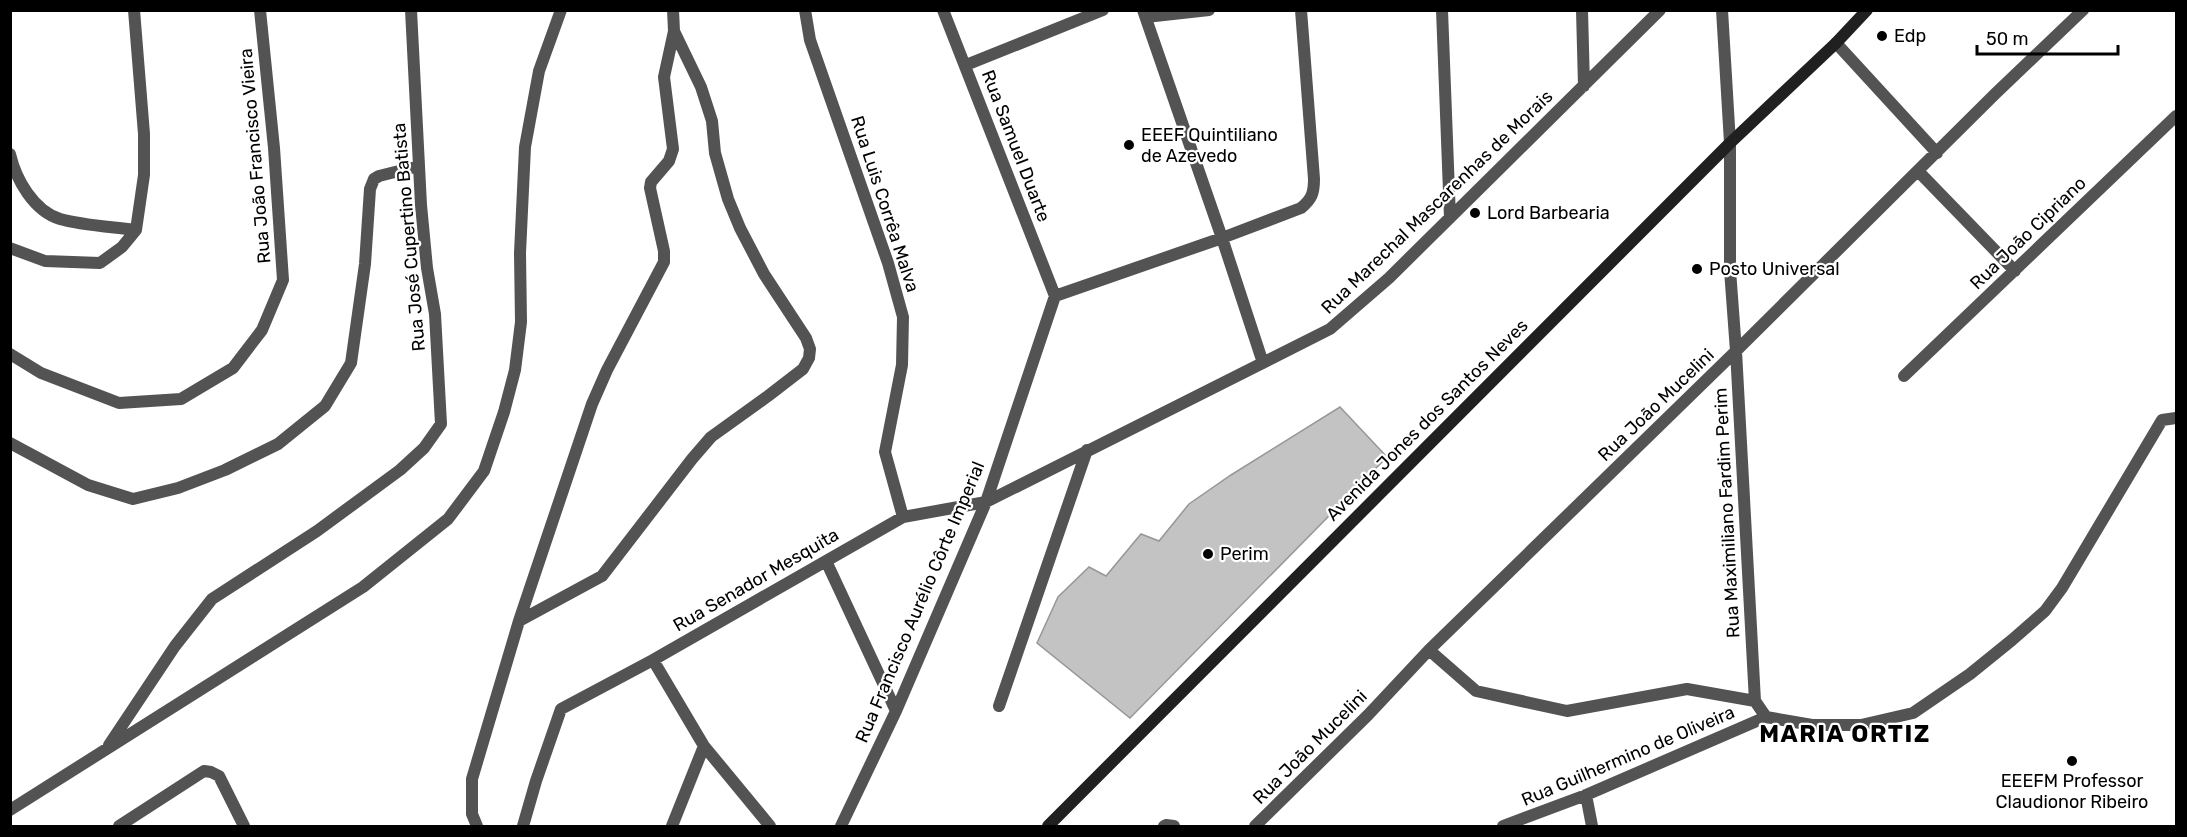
<svg xmlns="http://www.w3.org/2000/svg" width="2187" height="837" font-family="Rubik,sans-serif">
  <style>
    .building { fill: #c3c3c3; stroke: #979797; stroke-width: 1.5 }
    .lines { fill: none; stroke-linecap: round; stroke-linejoin: round }
    .street { stroke: #535353; stroke-width: 12 }
    .secondary { stroke: #202020; stroke-width: 12 }
    .poi-dot { fill: #000; stroke: #fff; stroke-width: 2 }
    .labels { text-anchor: middle; stroke-width: 4.5; stroke-linejoin: round; paint-order: stroke }
    .poi-label { font-size: 18px; fill: #000; stroke: #fff; text-anchor: start }
    .street-label { font-size: 18px; fill: #000; stroke: #fff }
    .district-label { font-size: 24px; font-weight: bold; letter-spacing: 1.5px; fill: #000; stroke: #fff }
  </style>
  <rect width="100%" height="100%" fill="#fff"/>
  <!-- building -->
  <path class="building" d="M1340,407L1387,457L1130,718L1037,643L1058,597L1089,567L1106,576L1141,534L1159,541L1189,504L1231,475Z"/>
  <g class="lines">
    <!-- street -->
    <path class="street" d="M134,10L144,134V175L136,230
      M805,10L810,40L888,263L903,317L902,365L885,452L903,517
      M943,10L1055,296
      M1143,10L1222,238L1263,363
      M1442,10L1450,218
      M1582,10L1584,86
      M1722,10L1730,143V270L1736,351L1755,701
      M1146,17L1209,10
      M1836,43L1937,153
      M966,65L1103,10
      M10,154C16,180 34,211 60,219C80,225 114,227 136,230
      M1918,171L2015,271
      M10,248L45,261L100,263L122,247L136,230
      M1055,296L1222,238L1301,208C1312,199 1314,193 1314,179L1301,10
      M10,354L41,373L119,403L181,399L233,368L262,330L283,280L274,148L260,10
      M1904,376L2176,116
      M10,443L88,485L133,499L178,488L225,470L278,444L325,406L351,363L365,264L370,189L374,179L379,176L419,166
      M826,561L896,711
      M519,621L602,576L692,459L711,437L768,396L803,369L809,358L810,349L806,338L764,274L740,228L728,199L715,153L712,121L701,87L674,31
      M1429,650L1476,691L1567,711L1687,689L1755,701L1766,717L1812,725H1861L1913,713L1970,674L2012,640L2045,611L2062,588L2162,420L2176,418
      M653,660L704,746L770,826
      M999,706L1087,450
      M109,745L175,646L212,599L317,531L400,470L424,448L441,424L435,314L427,268L421,205L411,10
      M1586,795L1592,826
      M10,810L363,587L448,519L484,471L504,412L515,370L521,322L520,253L525,147L539,71L561,10
      M119,826L204,771L211,772L219,776L244,826
      M477,826L472,814V779L519,621L592,404L607,370L664,262V251L650,188L651,182L669,161L673,149L664,77L674,31L673,10
      M523,826L536,781L561,709L653,660L903,517L986,502L1330,329L1389,278L1660,10
      M672,826L704,746
      M841,826L896,711L986,502L1055,296
      M1164,826L1166,825L1174,826
      M1255,826L1368,715L1429,650L1736,351L1995,94L2083,10
      M1503,826L1586,795L1766,717"/>
    <!-- secondary -->
    <path class="secondary" d="M1048,826L1730,143L1836,43L1867,10"/>
  </g>
  <!-- markers -->
  <g class="poi-dot">
    <circle cx="1882" cy="36" r="6"/>
    <circle cx="1129" cy="145" r="6"/>
    <circle cx="1475" cy="213" r="6"/>
    <circle cx="1697" cy="269" r="6"/>
    <circle cx="1208" cy="554" r="6"/>
    <circle cx="2072" cy="761" r="6"/>
  </g>
  <g class="labels">
    <!-- poi labels -->
    <g class="poi-label">
      <text x="1894" y="42">Edp</text>
      <text x="1141" y="141">EEEF Quintiliano<tspan x="1141" dy="21">de Azevedo</tspan></text>
      <text x="1487" y="219">Lord Barbearia</text>
      <text x="1709" y="275">Posto Universal</text>
      <text x="1220" y="560">Perim</text>
      <text x="2072" y="787" text-anchor="middle">EEEFM Professor<tspan x="2072" dy="21">Claudionor Ribeiro</tspan></text>
    </g>
    <!-- street labels -->
    <g class="street-label">
      <text transform="translate(1016 146) rotate(69)" y="6">Rua Samuel Duarte</text>
      <text transform="translate(255 156) rotate(-95)" y="6">Rua João Francisco Vieira</text>
      <text transform="translate(1437 202) rotate(-44)" y="6">Rua Marechal Mascarenhas de Morais</text>
      <text transform="translate(885 204) rotate(72)" y="6">Rua Luis Corrêa Malva</text>
      <text transform="translate(2028 233) rotate(-44)" y="6">Rua João Cipriano</text>
      <text transform="translate(409 237) rotate(-95)" y="6">Rua José Cupertino Batista</text>
      <text transform="translate(1656 405) rotate(-44)" y="6">Rua João Mucelini</text>
      <text transform="translate(1427 420) rotate(-45)" y="6">Avenida Jones dos Santos Neves</text>
      <text transform="translate(1727 513) rotate(-93)" y="6">Rua Maximiliano Fardim Perim</text>
      <text transform="translate(756 580) rotate(-30)" y="6">Rua Senador Mesquita</text>
      <text transform="translate(920 602) rotate(-67)" y="6">Rua Francisco Aurélio Côrte Imperial</text>
      <text transform="translate(1310 747) rotate(-45)" y="6">Rua João Mucelini</text>
      <text transform="translate(1628 756) rotate(-23)" y="6">Rua Guilhermino de Oliveira</text>
    </g>
    <!-- district labels -->
    <g class="district-label">
      <text x="1845" y="742">MARIA ORTIZ</text>
    </g>
  </g>
  <!-- border -->
  <rect width="2187" height="837" fill="none" stroke="#000000" stroke-width="24"/>
  <!-- scale -->
  <path d="M1977 45v9h141v-9" fill="none" stroke="#000000" stroke-width="3"/>
  <text x="1986" y="45" font-size="18" fill="#000000" stroke="#ffffff" stroke-width="4.5" paint-order="stroke">50 m</text>
</svg>
